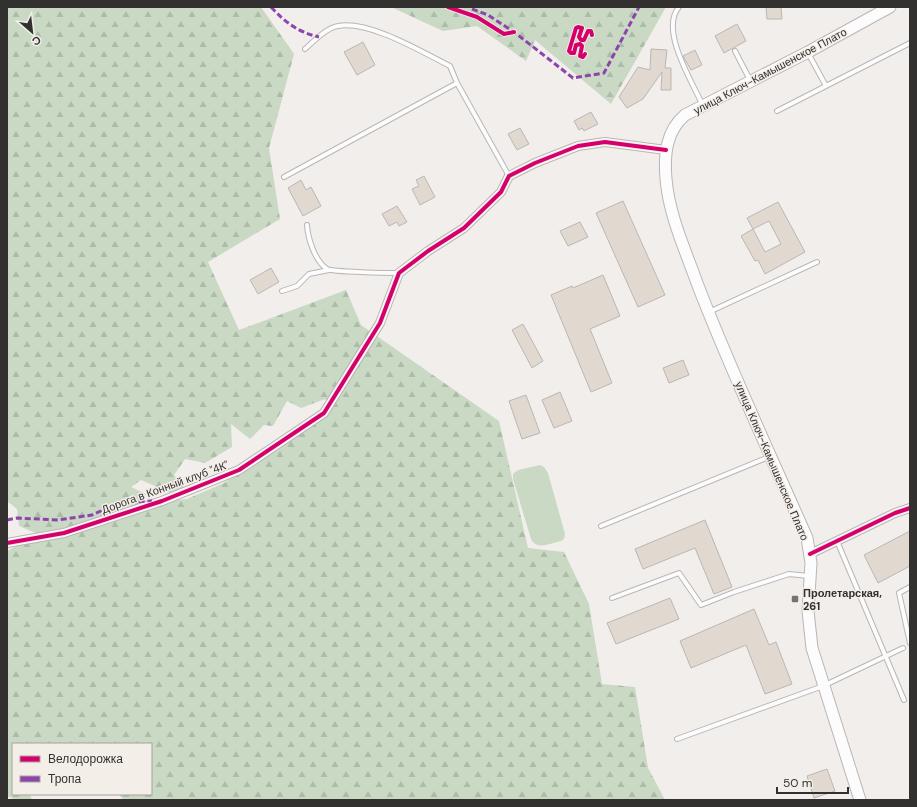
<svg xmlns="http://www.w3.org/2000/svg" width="917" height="807" font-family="'DM Sans',sans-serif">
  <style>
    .forest { fill: url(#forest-firs); fill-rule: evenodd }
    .park { fill: #c9d9c4 }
    .building { fill: #e1d8d0; stroke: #b9b7b6; fill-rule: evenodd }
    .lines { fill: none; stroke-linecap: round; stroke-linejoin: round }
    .lane-casing { stroke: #b9b6b5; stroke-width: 6 }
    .street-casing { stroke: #b9b6b5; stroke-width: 10 }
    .secondary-casing { stroke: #b9b6b5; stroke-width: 13 }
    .lane { stroke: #fdfcfc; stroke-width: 4 }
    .street { stroke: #fdfcfc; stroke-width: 8 }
    .secondary { stroke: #fdfcfc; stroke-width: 11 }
    .quiet { stroke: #8e44ad; stroke-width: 3; stroke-dasharray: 6 3; stroke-linecap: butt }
    .cycleway-casing { stroke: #f4eee9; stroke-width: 6 }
    .cycleway { stroke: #d6006c; stroke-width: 4 }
    .poi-dot { fill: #767371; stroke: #f4eee9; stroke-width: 1.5 }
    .labels { text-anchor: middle; stroke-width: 3; stroke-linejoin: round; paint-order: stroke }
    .street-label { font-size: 11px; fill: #33312f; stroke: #f4eee9 }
    .poi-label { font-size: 11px; font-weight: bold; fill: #33312f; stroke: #f4eee9; text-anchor: start }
  </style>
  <defs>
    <pattern id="forest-firs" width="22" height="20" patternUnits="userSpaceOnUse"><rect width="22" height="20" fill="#c9d9c4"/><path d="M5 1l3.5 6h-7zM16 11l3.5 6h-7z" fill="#adbba9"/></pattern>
  </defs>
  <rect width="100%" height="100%" fill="#f1eeec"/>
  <!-- forest -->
  <path class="forest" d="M7,7H261L294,54L269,148L280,219L208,262L239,330L346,290L361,325L499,421L528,548L564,552L589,604L602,684L635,687L648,768L665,800H124L118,794H151V744H13V794H30L32,800H16L7,796V551L38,534L19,526L17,509L7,501ZM325,399L332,409L224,483L187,499L140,504L146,494L131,487L141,480L180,497L184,488L174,475L185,459L205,463L232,447L231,424L250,439L264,425L273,426L287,401L301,408Z
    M391,7H666L611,104L535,40L526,61L477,26L443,31Z"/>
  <!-- park -->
  <path class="park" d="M574,20L601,30L587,67L562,56Z
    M540,465L544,467L548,473L565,534L564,539L561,541C550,543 537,551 531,539L513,479V474L518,470Z"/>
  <!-- building -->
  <path class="building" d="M766,7H781L782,19H767Z
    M737,24L746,41L724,53L715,36Z
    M363,42L375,65L357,75L344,52Z
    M651,49L667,50L665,68H671V90H661L662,72L643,99L627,108L619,97L638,67L650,70Z
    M695,50L702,65L691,70L683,56Z
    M591,112L598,124L584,131L582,128L579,130L574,121Z
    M520,128L529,144L517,150L508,134Z
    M424,176L435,197L420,205L412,189L419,186L416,180Z
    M301,180L306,190L311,187L321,206L303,216L288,188Z
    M623,201L665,295L638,307L596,213Z
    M778,202L805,252L765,274L758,260L755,261L741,236L753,229L747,218ZM769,221L781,244L765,252L753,229Z
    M397,206L407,222L399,226L397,222L389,226L382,214Z
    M580,222L588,237L568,246L560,231Z
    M271,268L279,282L258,294L250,280Z
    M603,275L620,316L590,329L612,383L591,392L551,295L572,286L573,288Z
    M523,324L543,361L532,368L512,330Z
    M683,360L689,375L669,383L663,368Z
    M560,392L572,421L554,428L542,400Z
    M526,395L540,433L522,439L509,401Z
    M705,520L732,587L714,594L695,548L643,569L635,549Z
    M910,531V566L878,583L864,555Z
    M670,598L679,619L616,644L607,623Z
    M754,609L769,645L776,642L792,684L765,694L746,645L691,668L680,641Z
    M827,769L835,791L814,798L807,776Z"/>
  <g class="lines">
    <!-- lane casing -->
    <g class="lane-casing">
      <path id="lane" d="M679,7C659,30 693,83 703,106
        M305,49C314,41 326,28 338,26C369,20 422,52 450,66L457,83
        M735,51L750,80
        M808,53L826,86
        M777,111L910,43
        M284,177L457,83L509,176
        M307,225C308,239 315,261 327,269C333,272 388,273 399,273
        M282,291L297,286L309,274L329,270
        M709,312L817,262
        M601,526L771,456
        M837,541L904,700
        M910,587L899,593L910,643
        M612,598L679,573L701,605L734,592L789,574L809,576
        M677,739L823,686L903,648"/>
    </g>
    <!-- street casing -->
    <g class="street-casing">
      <path id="street" d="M7,543L64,533L162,501L239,470L324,413L380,323L399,273L428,251L464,228L501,192L509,176L535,163L578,146L605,142L666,150
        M810,554L895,513L910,508"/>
    </g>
    <!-- secondary casing -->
    <g class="secondary-casing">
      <path id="secondary" d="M860,800L812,648L808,611L811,563L807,538C770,454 730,369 697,283C685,249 669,215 666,179C664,155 666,131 685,115L808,52L890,7"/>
    </g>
    <!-- lane -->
    <use href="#lane" class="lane"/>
    <!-- street -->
    <use href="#street" class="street"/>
    <!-- secondary -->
    <use href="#secondary" class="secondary"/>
    <!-- quiet -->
    <path class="quiet" d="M271,7C286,23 298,32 319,37
      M472,9L488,15L514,32L573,78L604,73L639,7
      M7,520L17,518L58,520L92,515L121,502L152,501"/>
    <!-- cycleway casing -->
    <g class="cycleway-casing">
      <path id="cycleway" d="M448,7L477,17L504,34L514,32
        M585,54L583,57L580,56L582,46L580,44L576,45L574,53H571L569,51L576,28L578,27L582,28L579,37L581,40H584L588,31H591L592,35
        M7,543L64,533L162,501L239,470L324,413L380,323L399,273L428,251L464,228L501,192L509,176L535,163L578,146L605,142L666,150
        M810,554L895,513L910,508"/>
    </g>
    <!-- cycleway -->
    <use href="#cycleway" class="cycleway"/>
  </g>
  <!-- markers -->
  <rect class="poi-dot" x="791" y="595" width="8" height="8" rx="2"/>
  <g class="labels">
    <!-- street labels -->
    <g class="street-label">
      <text transform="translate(770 71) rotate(-28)" y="4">улица Ключ-Камышенское Плато</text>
      <text transform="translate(772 461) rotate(67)" y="4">улица Ключ-Камышенское Плато</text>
      <text transform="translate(165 487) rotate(-20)" y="4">Дорога в Конный клуб "4К"</text>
    </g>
    <!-- poi labels -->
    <g class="poi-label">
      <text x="803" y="597">Пролетарская,<tspan x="803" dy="13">261</tspan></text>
    </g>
  </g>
  <!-- border -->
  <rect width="917" height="807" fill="none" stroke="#33312f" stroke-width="16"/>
  <!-- legend -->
  <rect x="12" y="743" width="140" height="52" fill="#f4eee9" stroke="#a7a29f"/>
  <rect x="20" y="756" width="20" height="6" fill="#d6006c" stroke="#a7a29f"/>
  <text x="48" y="763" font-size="12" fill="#33312f">Велодорожка</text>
  <rect x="20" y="776" width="20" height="6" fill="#8e44ad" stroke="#a7a29f"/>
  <text x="48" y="783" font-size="12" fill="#33312f">Тропа</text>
  <!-- north arrow -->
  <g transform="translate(32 32) rotate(152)" stroke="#f4eee9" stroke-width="3" paint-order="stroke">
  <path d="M0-3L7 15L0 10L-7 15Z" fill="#33312f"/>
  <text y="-6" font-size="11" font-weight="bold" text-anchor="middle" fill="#33312f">С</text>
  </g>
  <!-- scale -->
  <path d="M777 787v6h71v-6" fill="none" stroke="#33312f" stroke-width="2"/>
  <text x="783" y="787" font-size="12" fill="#33312f" stroke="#f4eee9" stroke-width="3" paint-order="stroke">50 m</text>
</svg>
